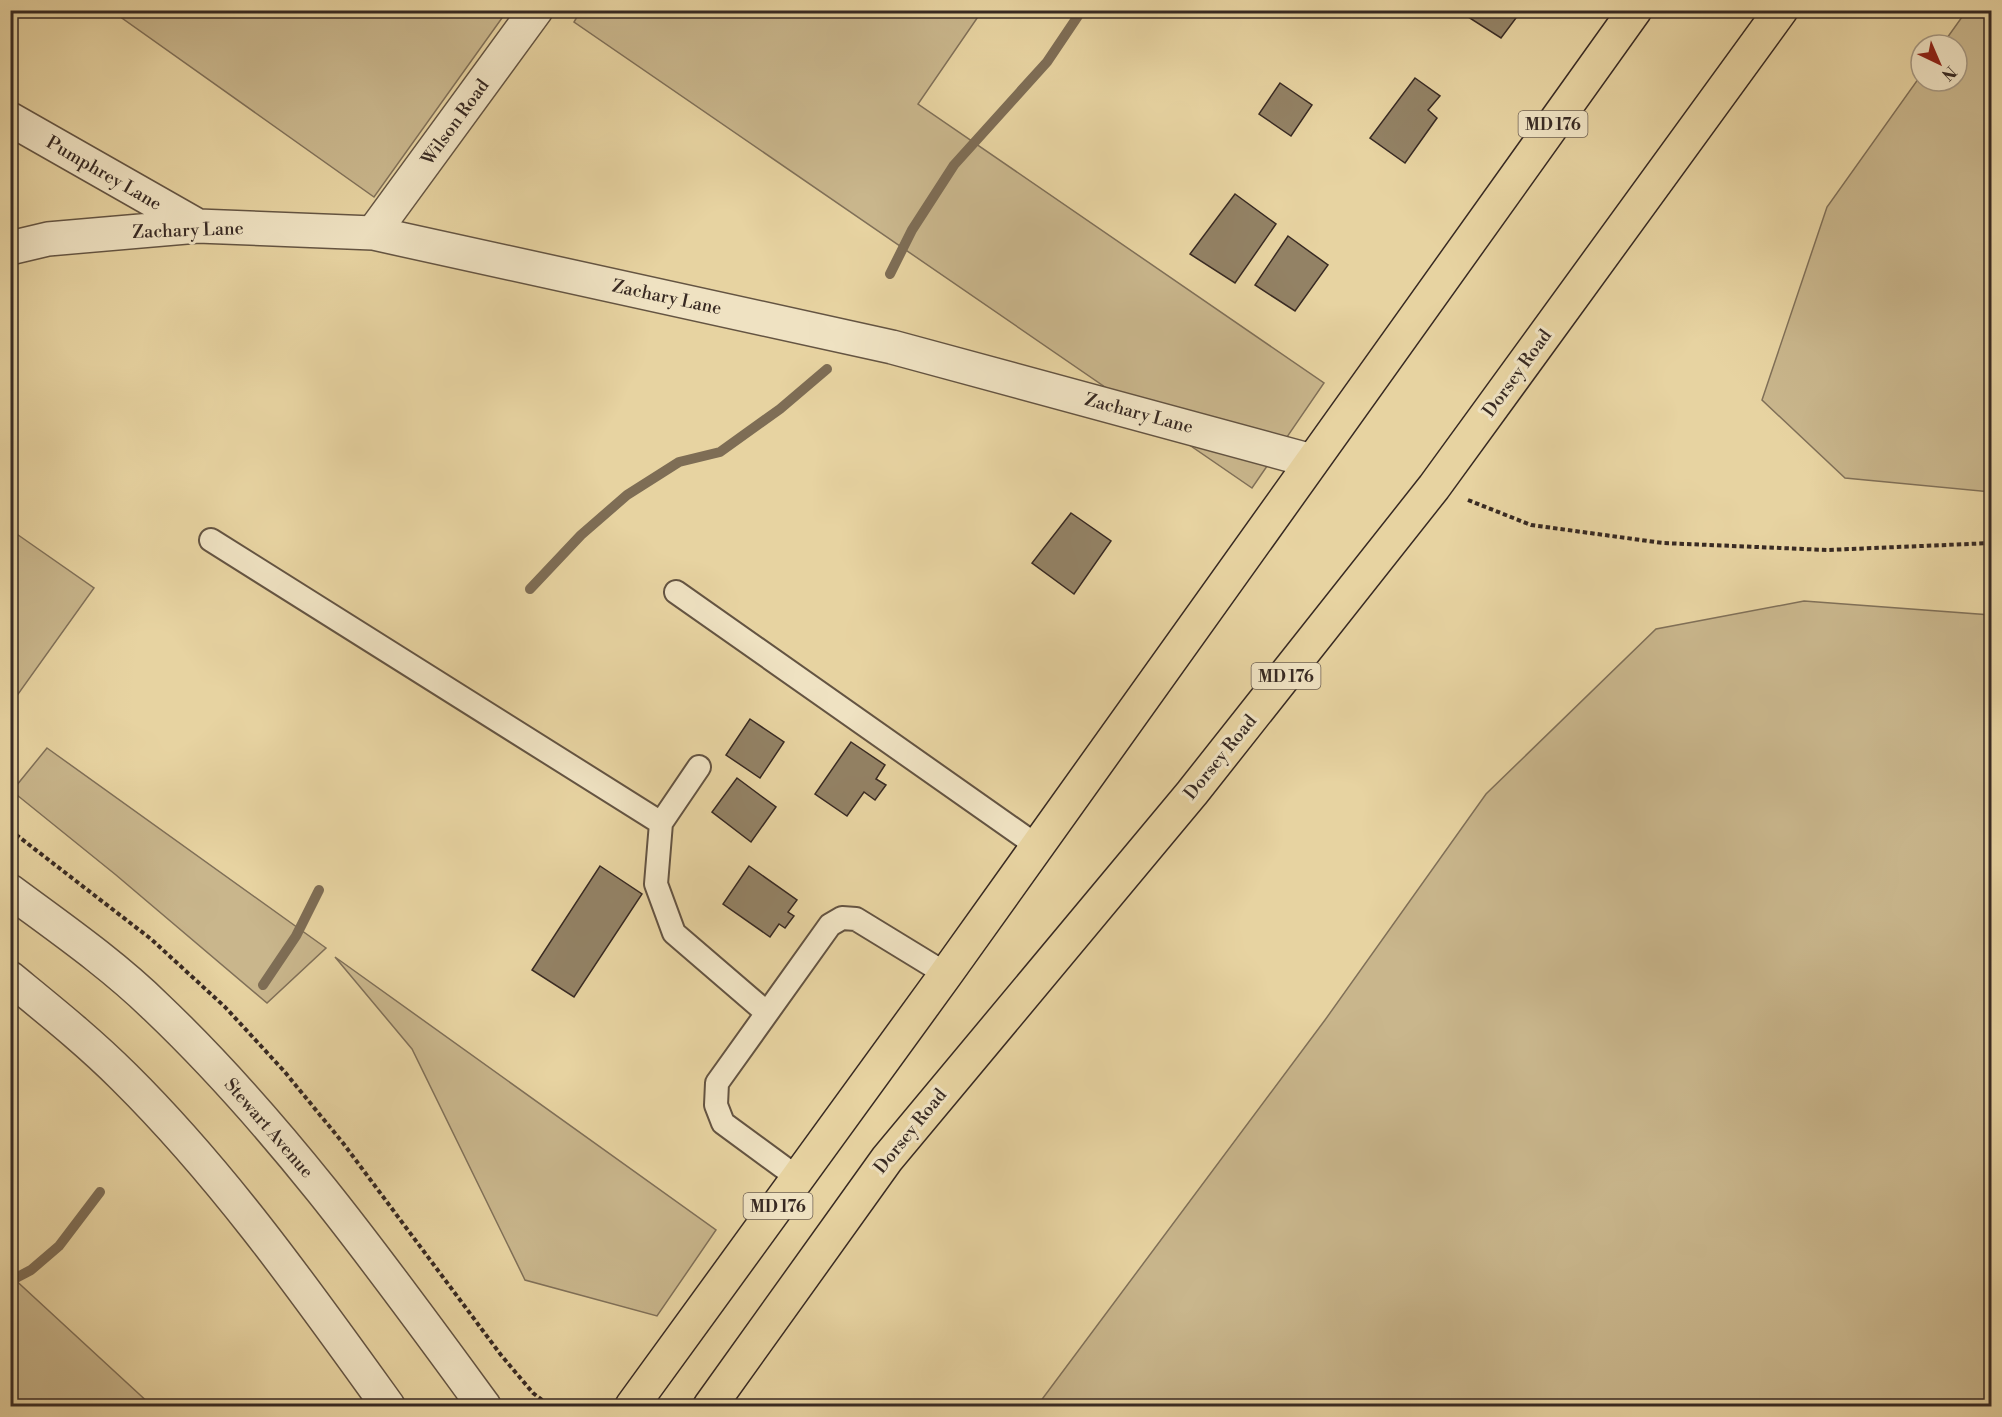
<svg xmlns="http://www.w3.org/2000/svg" width="2002" height="1417" font-family="'Libre Bodoni',serif">
  <style>
    .green { fill: #c9b68c; stroke: #807058; stroke-width: 1.5 }
    .lines { fill: none; stroke-linecap: round; stroke-linejoin: round }
    .stream { stroke: #7e6d55; stroke-width: 10 }
    .building { fill: #938265; stroke: #382a23; stroke-width: 1.5 }
    .service-casing { stroke: #645442; stroke-width: 26 }
    .minor-casing { stroke: #645442; stroke-width: 36 }
    .tertiary-casing { stroke: #645442; stroke-width: 36 }
    .primary-casing { stroke: #382a23; stroke-width: 36 }
    .path { stroke: #382a23; stroke-width: 4; stroke-dasharray: 4.5 3; stroke-linecap: butt }
    .service { stroke: #efe2c2; stroke-width: 22 }
    .minor { stroke: #efe2c2; stroke-width: 33 }
    .tertiary { stroke: #efe2c2; stroke-width: 33 }
    .primary { stroke: #e7d3a1; stroke-width: 33 }
    .labels { text-anchor: middle; stroke-width: 6; stroke-linejoin: round; paint-order: stroke }
    .shield { fill: #efe2c2; stroke: #6f6153; stroke-width: 1.5 }
    .shield-label { font-size: 16px; font-weight: bold; fill: #382a23 }
    .street-label { font-size: 18px; fill: #382a23; stroke: #efe2c2 }
  </style>
  <rect width="100%" height="100%" fill="#e7d3a1"/>
  <filter id="stains"><feTurbulence type="fractalNoise" baseFrequency=".00333" numOctaves="4"/><feColorMatrix values="0 0 0 0 .2 0 0 0 0 .09 0 0 0 0 .02 0 0 0 .5 -.17"/></filter>
  <radialGradient id="worn" r=".72"><stop offset=".6" stop-color="#630" stop-opacity="0"/><stop offset="1" stop-color="#630" stop-opacity=".3"/></radialGradient>
  <!-- green -->
  <path class="green" d="M581,10L982,11L918,104L1324,383L1252,488L574,22Z
    M1967,10L1991,11V492L1845,478L1762,400L1827,207L1921,75V81H1957V45H1942Z
    M112,11H507L374,197Z
    M11,530L94,588L11,704Z
    M1804,601L1991,615V1406H1037L1325,1020L1486,794L1656,629Z
    M47,748L326,948L267,1003L116,875L12,791Z
    M335,957L716,1230L657,1316L525,1280L412,1049Z
    M10,1276H11L152,1406H11Z"/>
  <g class="lines">
    <!-- stream -->
    <path class="stream" d="M890,274L912,230L954,165L1047,62L1082,10
      M530,589L581,535L627,495L679,462L720,452L780,409L827,369
      M263,985L296,936L319,890
      M10,1281L31,1270L59,1246L100,1192"/>
  </g>
  <!-- building -->
  <path class="building" d="M1468,10H1522L1501,38L1465,15Z
    M1415,78L1440,96L1428,110L1437,118L1405,163L1370,138Z
    M1280,83L1312,105L1291,136L1259,114Z
    M1235,194L1276,224L1235,283L1190,254Z
    M1288,236L1328,265L1295,311L1255,285Z
    M1071,513L1111,541L1074,594L1032,563Z
    M750,719L784,742L760,778L726,755Z
    M851,742L885,765L876,779L886,785L875,800L864,792L847,816L815,794Z
    M737,778L776,807L751,842L712,812Z
    M600,866L642,894L574,997L532,970Z
    M749,866L797,900L788,912L794,916L785,928L779,924L770,937L723,904Z"/>
  <g class="lines">
    <!-- service casing -->
    <g class="service-casing">
      <path id="service" d="M211,540L661,823
        M676,592L1037,846
        M699,767L661,823L656,884L674,933L767,1013
        M798,1178L723,1123L716,1105L717,1083L830,925L842,918L856,919L946,974"/>
    </g>
    <!-- minor casing -->
    <g class="minor-casing">
      <path id="minor" d="M10,119L198,226
        M373,233L536,10
        M10,248L48,239L198,226L373,233L892,347L1312,461"/>
    </g>
    <!-- tertiary casing -->
    <g class="tertiary-casing">
      <path id="tertiary" d="M10,891C60,928 112,964 156,1007C281,1126 383,1268 484,1406
        M10,978C49,1010 88,1041 124,1077C224,1176 306,1292 388,1406"/>
    </g>
    <!-- primary casing -->
    <g class="primary-casing">
      <path id="primary" d="M632,1406L946,974L1635,10
        M710,1406L887,1159L1192,793L1434,487L1781,10"/>
    </g>
    <!-- path -->
    <path class="path" d="M1468,500L1531,525L1663,543L1827,550L1992,543
      M10,830L151,939L225,1007L284,1071L343,1143L501,1355L533,1393L550,1406"/>
    <!-- service -->
    <use href="#service" class="service"/>
    <!-- minor -->
    <use href="#minor" class="minor"/>
    <!-- tertiary -->
    <use href="#tertiary" class="tertiary"/>
    <!-- primary -->
    <use href="#primary" class="primary"/>
  </g>
  <g class="labels">
    <!-- shield labels -->
    <g class="shield">
      <rect x="1518.5" y="111" width="69" height="26" rx="4.5"/>
      <rect x="1251.5" y="663" width="69" height="26" rx="4.5"/>
      <rect x="743.5" y="1193" width="69" height="26" rx="4.5"/>
    </g>
    <g class="shield-label">
      <text x="1553" y="130">MD 176</text>
      <text x="1286" y="682">MD 176</text>
      <text x="778" y="1212">MD 176</text>
    </g>
    <!-- street labels -->
    <g class="street-label">
      <text transform="translate(455 122) rotate(-54)" y="6">Wilson Road</text>
      <text transform="translate(104 173) rotate(30)" y="6">Pumphrey Lane</text>
      <text transform="translate(188 230) rotate(-2)" y="6">Zachary Lane</text>
      <text transform="translate(667 297) rotate(12)" y="6">Zachary Lane</text>
      <text transform="translate(1517 373) rotate(-54)" y="6">Dorsey Road</text>
      <text transform="translate(1139 413) rotate(15)" y="6">Zachary Lane</text>
      <text transform="translate(1220 757) rotate(-51)" y="6">Dorsey Road</text>
      <text transform="translate(269 1128) rotate(49)" y="6">Stewart Avenue</text>
      <text transform="translate(910 1131) rotate(-51)" y="6">Dorsey Road</text>
    </g>
  </g>
  <!-- margin -->
  <rect width="2002" height="1417" fill="none" stroke="#e7d3a1" stroke-width="36"/>
  <rect x="12" y="12" width="1978" height="1393" fill="none" stroke="#382a23" stroke-width="3"/>
  <rect x="18" y="18" width="1966" height="1381" fill="none" stroke="#382a23" stroke-width="1.5"/>
  <!-- north arrow -->
  <g transform="translate(1939 63) rotate(136)"><circle r="28" fill="#efe2c2" stroke="#a69882" stroke-width="1.5"/>
  <path d="M0-4.5L10 22L0 15L-10 22Z" fill="#8f2418"/>
  <text y="-9" font-size="16" font-weight="bold" text-anchor="middle" fill="#382a23">N</text>
  </g>
  <rect width="100%" height="100%" filter="url(#stains)"/>
  <rect width="100%" height="100%" fill="url(#worn)"/>
</svg>
